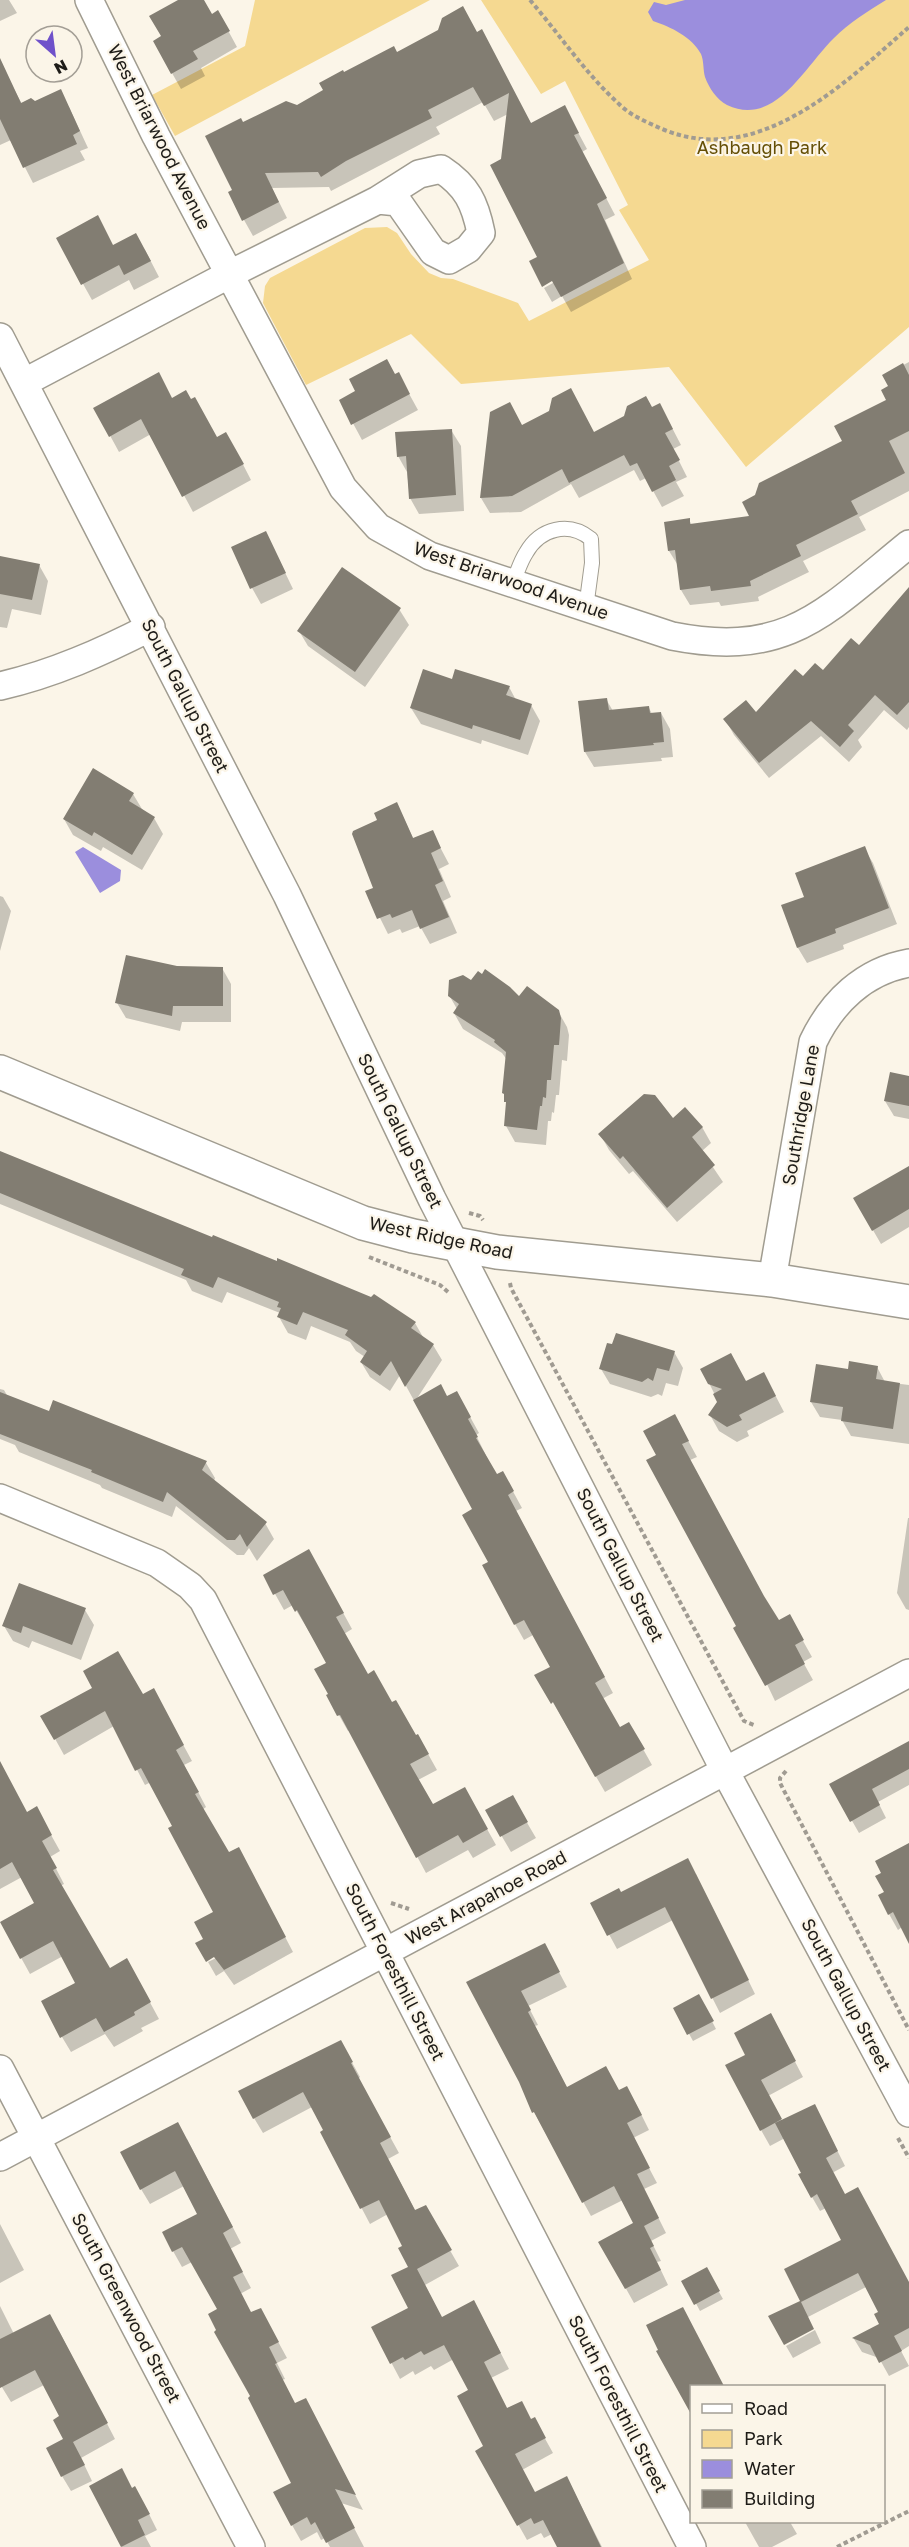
<svg xmlns="http://www.w3.org/2000/svg" width="909" height="2547" font-family="'Golos Text',sans-serif">
  <style>
    .green { fill: #f5d991 }
    .water { fill: #9b8edd }
    .shadow { fill: #0003 }
    .building { fill: #827d72 }
    .lines { fill: none; stroke-linecap: round; stroke-linejoin: round }
    .lane-casing { stroke: #a09c90; stroke-width: 16 }
    .street-casing { stroke: #a09c90; stroke-width: 30 }
    .secondary-casing { stroke: #a09c90; stroke-width: 36 }
    .path { stroke: #a09b92; stroke-width: 4; stroke-dasharray: 4.5 3; stroke-linecap: butt }
    .lane { stroke: #fff; stroke-width: 14 }
    .street { stroke: #fff; stroke-width: 27 }
    .secondary { stroke: #fff; stroke-width: 33 }
    .labels { text-anchor: middle; stroke-width: 4.5; stroke-linejoin: round; paint-order: stroke }
    .street-label { font-size: 18px; fill: #1e1c18; stroke: #fbf5e8 }
    .park-label { font-size: 18px; fill: #654f06; stroke: #fbf5e8 }
  </style>
  <rect width="100%" height="100%" fill="#fbf5e8"/>
  <!-- green -->
  <path class="green" d="M255,0H430L175,136L152,95L245,46Z
    M481,0H909V327L746,467L669,367L461,384L411,334L306,385L263,303L265,286L270,278L365,228L387,227L397,233L411,254L429,273L441,278L453,279L518,303L529,321L649,260L619,210L628,205L565,81L541,94Z"/>
  <!-- water -->
  <path class="water" d="M685,0H886C868,11 849,23 834,38C805,66 775,128 727,105C717,100 709,88 705,77C703,70 704,61 701,54C692,37 671,27 653,21L648,12L654,2L666,5Z
    M83,847L121,870L120,881L100,893L75,852Z"/>
  <!-- shadow -->
  <path class="shadow" d="M0,0H9L17,13L0,21Z
    M181,0H203L212,15L218,12L237,47L201,68L205,76L181,89L172,73L163,37Z
    M462,8L532,125L573,123L587,149L582,152L615,215L605,220L632,279L571,312L562,296L552,302L544,288L560,279L539,258L502,160L508,114L494,121L483,102L436,127L440,134L331,191L329,187L272,188L287,218L253,236L244,220L234,191L243,124L297,106L325,90L344,74L397,54L439,31Z
    M9,80L22,104L35,103L69,107L88,148L80,151L85,160L33,183L11,140L0,145V85Z
    M58,239L145,250L159,277L134,290L129,280L92,300Z
    M909,362V491L859,517L866,530L803,561L809,572L758,597L759,601L721,606L719,602L690,605L681,590L679,567L669,551L689,520L692,525L751,517L844,442L888,400L890,387L884,375Z
    M395,376L407,390L418,410L362,440L341,401Z
    M172,399L217,439L235,449L251,480L193,512L151,434L119,452L95,408Z
    M652,409L668,420L681,445L673,449L687,477L676,482L684,496L662,507L646,478L640,481L634,470L579,498L571,484L521,512L490,513L481,498L522,427L594,434Z
    M451,430L461,446L464,511L419,514L410,498L407,472L398,456Z
    M266,533L293,589L261,604L252,588Z
    M39,565L48,581L41,615L12,609L7,628L0,627V566Z
    M399,609L409,625L365,687L308,646L299,631Z
    M909,609V727L907,730L884,710L858,740L862,747L849,762L821,736L769,778L734,735L725,719L756,714L803,678L823,673Z
    M456,671L509,687L516,700L531,705L540,721L528,755L482,740L481,744L421,724L411,708L453,681Z
    M606,699L613,711L649,708L652,714L661,713L670,729L673,757L661,758L662,761L594,767L585,752Z
    M133,794L142,809L154,818L163,834L142,870L103,847L101,851L73,835L64,819Z
    M397,804L414,840L432,832L449,864L439,869L451,897L443,901L457,933L430,944L420,926L402,933L400,929L388,934L367,892L375,889L379,821Z
    M864,848L873,863L897,924L843,945L844,949L807,963L798,948L783,906L806,898Z
    M0,896L3,897L11,911L0,951Z
    M177,968H222L231,984V1022H182L180,1031L126,1018L117,1003Z
    M472,982L558,1011L567,1027L569,1035L567,1061L562,1060L559,1095H556L554,1113L552,1112L551,1121H548L546,1145L515,1142L506,1126L507,1060L502,1053L463,1029L454,1013L457,1009L449,995Z
    M909,1077V1119L894,1116L885,1101Z
    M673,1120L702,1127L711,1143L702,1151L723,1182L677,1222L633,1171L629,1174L609,1150L600,1134Z
    M0,1152L415,1323L423,1337L433,1345L442,1360L416,1400L447,1398L457,1393L479,1433L476,1435L496,1476L503,1473L522,1508L516,1511L613,1693L602,1699L619,1729L629,1724L652,1765L605,1792L537,1675L552,1667L533,1635L524,1640L515,1624L490,1563L474,1510L400,1375L390,1391L370,1377L361,1362L365,1357L356,1351L350,1342L311,1326L306,1340L288,1333L279,1317L280,1313L227,1292L222,1303L192,1291L186,1280L0,1204Z
    M909,1167V1227L881,1244L855,1199Z
    M674,1352L683,1368L678,1386L666,1383L662,1396L658,1394L651,1397L610,1384L601,1369Z
    M877,1367L885,1382L909,1385V1444L851,1436L842,1420L820,1417L811,1402L849,1371Z
    M709,1383H746L772,1389L784,1412L747,1431L749,1436L737,1442L719,1431L710,1415L719,1403Z
    M0,1389L4,1390L8,1397L50,1413L54,1402L206,1463L215,1478L214,1481L265,1523L274,1539L257,1561L249,1548L244,1555H237L176,1506L172,1517L102,1488L100,1485L19,1452L15,1445L0,1439Z
    M683,1431L697,1457L690,1460L769,1607L778,1622L789,1616L812,1657L803,1662L813,1680L775,1701L658,1455Z
    M908,1518H909V1610L906,1609L897,1593Z
    M318,1567L352,1629L344,1634L368,1676L416,1737L418,1736L437,1770L418,1780L433,1806L473,1804L496,1845L473,1858L468,1850L426,1873L349,1730L348,1731L328,1696L330,1694L328,1663L293,1605L284,1610L265,1576Z
    M85,1610L94,1625L81,1660L32,1641L29,1648L13,1641L4,1626Z
    M143,1696L162,1706L192,1761L184,1765L206,1807L202,1810L229,1855L247,1864L293,1952L234,1985L224,1971L216,1976L208,1962L222,1955L215,1913L151,1782L145,1785L114,1726L64,1755L43,1717Z
    M909,1742V1785L878,1802L886,1818L859,1833L831,1784Z
    M0,1763L27,1814L36,1808L60,1851L50,1857L64,1884L60,1886L110,1970L127,1960L159,2019L141,2028L143,2031L114,2047L105,2034L71,2052L62,2037L77,1983L63,1956L30,1974L2,1923L36,1904L22,1877L0,1889Z
    M512,1797L536,1838L511,1852L487,1811Z
    M909,1858V1939L902,1927L898,1930L889,1914L886,1893Z
    M696,1874L755,1994L720,2013L673,1920L617,1949L592,1903Z
    M552,1959L567,1987L528,2006L538,2025L535,2026L567,2088L619,2091L635,2102L649,2130L633,2138L657,2183L644,2189L666,2233L651,2241L661,2261L657,2262L668,2285L634,2303L600,2242L635,2224L623,2200L591,2216L534,2112L520,2081L468,1982Z
    M699,1996L716,2029L693,2041L675,2008Z
    M779,2031L803,2077L768,2096L782,2121L822,2120L845,2166L832,2173L844,2195L909,2283V2346L901,2351L909,2366L889,2376L879,2358L862,2352L854,2339L881,2325L880,2313L866,2287L808,2317H770L802,2301L843,2241L826,2208L820,2211L812,2197L804,2173L785,2138L770,2146L761,2130L747,2055Z
    M349,2057L360,2077L358,2079L399,2153L388,2159L416,2212L425,2207L459,2266L425,2285L442,2319L482,2317L509,2369L491,2378L508,2410L531,2421L543,2435L553,2453L522,2470L535,2494L567,2478L602,2547H559L552,2534L544,2538L541,2533L527,2540L477,2451L485,2447L470,2391L454,2359L434,2370L431,2366L415,2375L413,2371L400,2379L373,2328L410,2308V2268L404,2246L388,2214L370,2224L322,2133L325,2131L312,2107L263,2133L254,2118Z
    M187,2139L241,2243L230,2249L251,2288L240,2294L251,2314L269,2325L287,2358L277,2363L285,2379L282,2380L295,2405L314,2415L363,2510L341,2503L364,2547H330L325,2538L321,2540L317,2532L301,2541L292,2525L293,2483L240,2374L219,2310L192,2262L182,2267L173,2251L199,2215L184,2186L150,2204L141,2189Z
    M0,2224L24,2270L0,2283Z
    M706,2269L723,2299L700,2311L684,2281Z
    M0,2306L14,2334L59,2331L115,2439L81,2458L92,2481L71,2491L62,2476L65,2440L61,2417L44,2385L11,2402L0,2384Z
    M815,2330L821,2343L793,2358L786,2346Z
    M91,2486L132,2490L144,2504L157,2530L145,2536L151,2547H122Z
    M745,2522H790L797,2534L772,2547H759Z"/>
  <!-- building -->
  <path class="building" d="M178,0H204L212,14L218,10L230,31L193,51L198,59L171,74L153,41L161,36L149,16Z
    M463,6L477,32L482,29L531,123L565,105L579,133L574,135L607,198L597,204L624,263L561,297L552,281L542,287L529,261L537,257L490,165L501,159L509,93L484,106L473,87L428,110L432,118L346,161L321,177L318,172L265,173L279,202L242,221L228,192L232,190L205,136L241,118L243,122L286,101L297,105L323,90L319,83L343,70L344,72L394,46L397,52L438,30L442,18Z
    M0,58L21,103L31,98L35,101L61,89L80,131L73,135L77,144L23,168L0,119Z
    M98,215L113,245L136,233L151,261L124,275L119,265L81,285L56,238Z
    M387,359L395,374L399,372L410,394L351,425L339,400L355,391L349,379Z
    M903,363L909,375V431L889,441L905,473L851,501L858,514L796,545L801,556L750,581L751,586L711,591L710,586L680,590L675,550L668,551L664,522L690,518V524L749,516L742,502L755,495L759,483L842,441L834,426L886,400L881,390L888,386L882,375Z
    M159,372L172,398L186,390L191,399L195,397L217,437L226,432L244,464L182,497L141,419L109,437L93,408Z
    M571,388L594,432L624,416L627,406L646,396L652,407L660,403L673,429L665,433L680,460L669,466L676,480L652,492L637,463L630,466L624,455L569,483L562,469L512,496L480,498L490,412L510,402L522,425L549,411L552,398Z
    M452,429L456,495L409,499L406,456L397,457L395,432Z
    M266,531L286,573L250,589L231,547Z
    M0,556L40,564L32,600L0,594Z
    M342,567L401,608L355,672L297,631Z
    M909,587V702L897,715L875,695L848,725L854,731L840,747L811,721L759,763L723,719L746,700L756,712L795,669L803,676L815,663L823,670L851,638L859,645Z
    M423,669L452,679L455,669L510,686L506,695L532,704L520,740L473,725L472,729L410,708Z
    M607,698L609,710L649,706L650,713L661,712L664,742L653,743L654,745L584,752L578,701Z
    M93,768L134,793L129,801L155,817L132,855L94,832L92,836L63,819Z
    M397,802L413,838L433,830L441,848L431,853L443,881L435,885L449,917L420,929L412,910L392,918L390,914L377,919L365,891L373,888L352,834L353,831L377,820L374,813Z
    M865,846L889,908L835,929L836,933L797,948L781,905L804,897L795,873Z
    M126,955L177,966L223,967V1006H173L172,1016L115,1003Z
    M485,969L510,987L519,996L527,986L559,1010L561,1018L559,1045H554L551,1080H547L546,1098L543,1097L542,1106H540L537,1130L504,1126L506,1102H504V1094L502,1093L506,1052L494,1042L495,1040L453,1013L459,1004L448,996L449,980L463,975L471,980L478,971L482,974Z
    M890,1072L909,1076V1106L884,1101Z
    M644,1094L655,1095L673,1118L685,1107L703,1127L692,1137L715,1165L667,1208L623,1156L620,1159L598,1134Z
    M0,1151L212,1237L213,1235L277,1261V1258L371,1297L374,1294L416,1322L411,1328L434,1344L405,1387L391,1361L380,1376L360,1362L367,1351L345,1335L348,1330L303,1312L297,1325L277,1317L281,1308L277,1307L279,1302L218,1277L213,1288L181,1275L184,1269L0,1193Z
    M909,1166V1209L872,1231L853,1198Z
    M616,1333L675,1351L669,1371L657,1368L653,1381L648,1378L642,1382L599,1369L607,1343L612,1344Z
    M731,1353L746,1381L764,1372L776,1396L739,1415L742,1420L727,1427L708,1415L717,1402L713,1394L722,1389L708,1384L700,1369Z
    M849,1361L878,1366L876,1379L900,1383L893,1429L841,1421L843,1407L810,1402L816,1364L848,1369Z
    M441,1384L447,1396L457,1391L471,1417L468,1419L478,1437L476,1438L497,1474L503,1471L514,1491L508,1495L605,1677L595,1683L620,1727L629,1722L645,1749L595,1777L553,1702L551,1704L534,1675L550,1667L524,1620L514,1625L482,1565L488,1562L462,1515L472,1509L413,1400Z
    M0,1392L49,1411L53,1400L207,1461L202,1470L267,1522L247,1547L240,1534L235,1540H227L167,1492L163,1502L91,1472L92,1470L0,1434Z
    M675,1414L689,1441L682,1444L764,1596L779,1620L790,1614L804,1640L795,1645L805,1664L765,1686L733,1628L736,1626L646,1460L656,1455L643,1431Z
    M309,1549L344,1613L336,1617L368,1674L374,1670L392,1702L396,1700L416,1735L418,1734L429,1754L410,1764L433,1804L465,1787L488,1829L463,1843L458,1835L416,1858L340,1715L337,1716L326,1695L328,1694L314,1669L326,1663L297,1610L295,1612L283,1590L273,1595L263,1575Z
    M19,1583L86,1608L72,1645L23,1626L21,1633L2,1626Z
    M118,1651L143,1694L154,1688L184,1745L176,1750L199,1792L195,1794L229,1852L239,1847L286,1937L224,1970L214,1957L206,1962L195,1943L203,1939L194,1922L213,1912L168,1828L172,1826L141,1768L135,1771L105,1711L54,1740L40,1716L92,1688L83,1671Z
    M909,1741V1769L872,1789L880,1805L850,1822L829,1784Z
    M0,1761L27,1812L37,1806L52,1835L42,1841L57,1868L53,1870L110,1968L127,1958L151,2002L134,2012L135,2015L104,2032L96,2018L60,2038L41,2001L75,1983L53,1941L20,1959L0,1922L34,1903L12,1862L0,1869Z
    M513,1795L528,1822L500,1837L485,1810Z
    M909,1843V1944L893,1912L888,1915L878,1895L884,1892L875,1876L881,1873L875,1861Z
    M688,1858L749,1980L711,1999L665,1907L607,1936L590,1903L619,1888L621,1892Z
    M545,1943L560,1972L521,1991L531,2010L528,2012L567,2087L606,2066L619,2090L627,2086L642,2115L627,2123L650,2168L637,2174L659,2218L644,2226L654,2246L650,2248L661,2270L625,2289L598,2242L633,2223L614,2186L582,2203L534,2112L532,2113L519,2082L466,1982Z
    M699,1994L714,2021L687,2035L673,2008Z
    M771,2013L796,2061L761,2080L782,2119L760,2131L725,2065L745,2055L734,2033Z
    M341,2040L353,2062L351,2063L391,2137L380,2143L415,2210L426,2205L452,2250L417,2269L442,2317L474,2300L501,2353L484,2362L507,2408L522,2401L531,2419L535,2417L546,2438L515,2454L535,2492L567,2476L601,2547H557L543,2520L534,2524L531,2518L517,2526L475,2451L483,2446L457,2396L468,2390L444,2345L424,2355L421,2351L405,2360L403,2357L390,2364L371,2327L408,2308L391,2275L408,2267L398,2248L402,2246L379,2200L360,2209L320,2132L323,2130L303,2092L253,2119L238,2091Z
    M815,2104L838,2151L826,2158L845,2194L858,2187L909,2282V2328L894,2336L902,2351L879,2363L870,2345L852,2338L879,2324L874,2314L878,2312L858,2273L801,2302L814,2329L784,2345L768,2316L800,2301L784,2269L841,2240L817,2194L811,2198L798,2174L801,2173L775,2123Z
    M178,2122L233,2227L223,2233L243,2272L233,2277L251,2312L261,2308L279,2342L269,2347L277,2363L275,2364L295,2403L306,2398L356,2495L335,2489L355,2528L326,2543L315,2522L311,2525L307,2517L291,2526L273,2492L291,2483L248,2398L250,2396L214,2332L216,2330L208,2314L217,2309L182,2247L172,2252L162,2232L197,2214L175,2171L140,2190L120,2152Z
    M707,2267L720,2291L694,2305L681,2281Z
    M683,2307L724,2386H692V2416L656,2351L658,2350L646,2325Z
    M50,2314L108,2423L73,2442L85,2465L61,2477L46,2448L63,2439L53,2420L59,2416L35,2370L0,2388V2339Z
    M122,2468L132,2488L135,2486L150,2514L138,2520L145,2535L121,2547L89,2486Z"/>
  <g class="lines">
    <!-- lane casing -->
    <g class="lane-casing">
      <path id="lane" d="M512,584C517,574 520,562 526,553C540,528 569,521 591,539L592,563L586,608"/>
    </g>
    <!-- street casing -->
    <g class="street-casing">
      <path id="street" d="M89,0L156,136L343,488L378,527L430,556L672,636C788,659 825,612 909,544
        M0,337L287,895L432,1199L725,1771L909,2113
        M25,382L230,274L378,200L398,202L433,252L449,260L468,249L481,233C475,203 467,186 441,169L419,174L378,200
        M0,686C53,674 102,652 151,627
        M772,1280L813,1042C832,1002 864,971 909,963
        M0,1498L157,1563L190,1586L203,1600L692,2547
        M0,2069L251,2547
        M0,2157L909,1673"/>
    </g>
    <!-- secondary casing -->
    <g class="secondary-casing">
      <path id="secondary" d="M0,1072L363,1223L413,1236L497,1252L772,1280L909,1302"/>
    </g>
    <!-- path -->
    <path class="path" d="M530,0C559,34 586,74 619,104C631,116 647,122 662,129C757,169 843,85 909,27
      M469,1213L480,1216L483,1220
      M369,1257L440,1285L449,1293
      M510,1283L511,1288L744,1721L754,1725
      M786,1771L780,1778V1783L909,2030
      M391,1903L409,1909
      M898,2138L909,2158
      M837,2547L909,2511"/>
    <!-- lane -->
    <use href="#lane" class="lane"/>
    <!-- street -->
    <use href="#street" class="street"/>
    <!-- secondary -->
    <use href="#secondary" class="secondary"/>
  </g>
  <g class="labels">
    <!-- street labels -->
    <g class="street-label">
      <text transform="translate(159 137) rotate(63)" y="6">West Briarwood Avenue</text>
      <text transform="translate(511 581) rotate(19)" y="6">West Briarwood Avenue</text>
      <text transform="translate(185 696) rotate(63)" y="6">South Gallup Street</text>
      <text transform="translate(801 1115) rotate(-80)" y="6">Southridge Lane</text>
      <text transform="translate(400 1131) rotate(64)" y="6">South Gallup Street</text>
      <text transform="translate(441 1238) rotate(12)" y="6">West Ridge Road</text>
      <text transform="translate(620 1565) rotate(63)" y="6">South Gallup Street</text>
      <text transform="translate(486 1898) rotate(-28)" y="6">West Arapahoe Road</text>
      <text transform="translate(395 1972) rotate(63)" y="6">South Foresthill Street</text>
      <text transform="translate(846 1995) rotate(62)" y="6">South Gallup Street</text>
      <text transform="translate(126 2308) rotate(62)" y="6">South Greenwood Street</text>
      <text transform="translate(618 2404) rotate(63)" y="6">South Foresthill Street</text>
    </g>
    <!-- park labels -->
    <g class="park-label">
      <text x="762" y="154">Ashbaugh Park</text>
    </g>
  </g>
  <!-- legend -->
  <rect x="690" y="2385" width="195" height="138" fill="#fbf5e8" stroke="#a39e95" stroke-width="1.5"/>
  <rect x="702" y="2404" width="30" height="9" fill="#ffffff" stroke="#a39e95" stroke-width="1.5"/>
  <text x="744" y="2415" font-size="18" fill="#1e1c18">Road</text>
  <rect x="702" y="2430" width="30" height="18" fill="#f5d991" stroke="#a39e95" stroke-width="1.5"/>
  <text x="744" y="2445" font-size="18" fill="#1e1c18">Park</text>
  <rect x="702" y="2460" width="30" height="18" fill="#9b8edd" stroke="#a39e95" stroke-width="1.5"/>
  <text x="744" y="2475" font-size="18" fill="#1e1c18">Water</text>
  <rect x="702" y="2490" width="30" height="18" fill="#827d72" stroke="#a39e95" stroke-width="1.5"/>
  <text x="744" y="2505" font-size="18" fill="#1e1c18">Building</text>
  <!-- north arrow -->
  <g transform="translate(54 54) rotate(152)"><circle r="28" fill="#fbf5e8" stroke="#a39e95" stroke-width="1.5"/>
  <path d="M0-4.5L10 22L0 15L-10 22Z" fill="#6f51ca"/>
  <text y="-9" font-size="16" font-weight="bold" text-anchor="middle" fill="#1e1c18">N</text>
  </g>
</svg>
